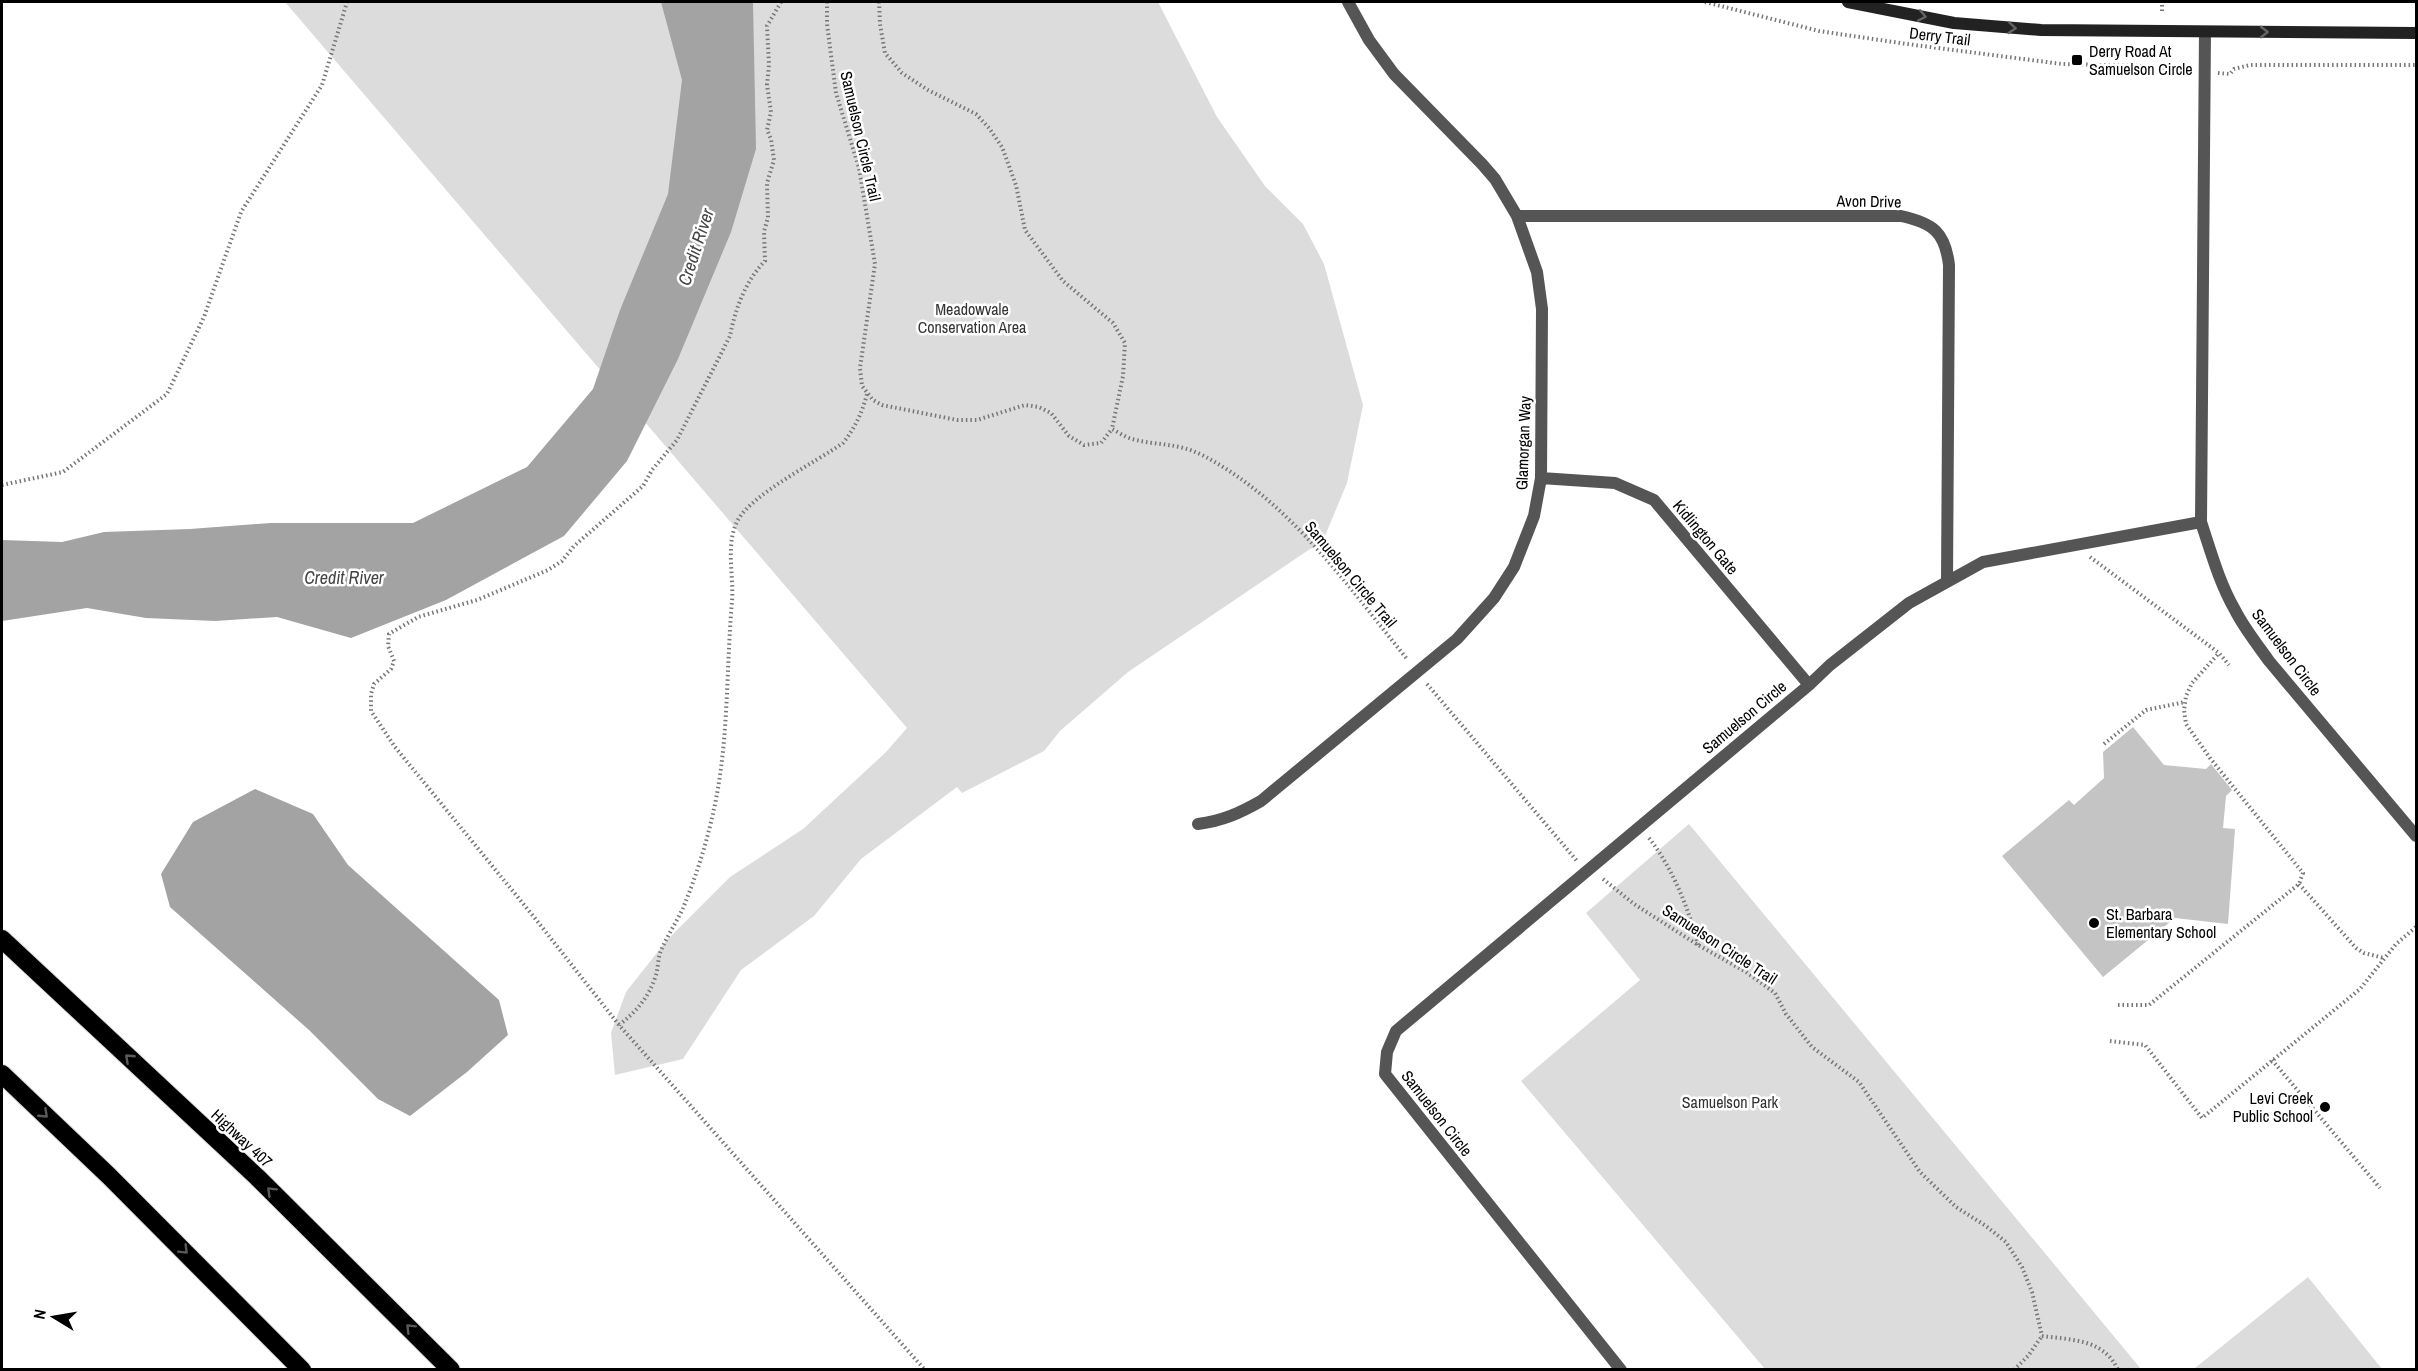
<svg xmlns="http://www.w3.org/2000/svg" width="2418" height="1371" font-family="'Archivo Narrow',sans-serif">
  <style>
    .green { fill: #dcdcdc }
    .water { fill: #a3a3a3 }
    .building { fill: #c4c4c4 }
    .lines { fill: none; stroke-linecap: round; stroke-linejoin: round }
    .motorway-casing { stroke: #dbdbdb; stroke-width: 20 }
    .path { stroke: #777; stroke-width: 4; stroke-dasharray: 1.5 3; stroke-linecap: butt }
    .minor { stroke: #555; stroke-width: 12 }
    .secondary { stroke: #222; stroke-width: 12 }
    .motorway { stroke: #000; stroke-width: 18 }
    .oneway { stroke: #646464 }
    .oneway2 { stroke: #595959 }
    .poi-dot { fill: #000; stroke: #fff; stroke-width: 2 }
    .labels { text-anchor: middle; stroke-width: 5; stroke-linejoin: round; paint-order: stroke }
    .street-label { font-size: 16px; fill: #000; stroke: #fff }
    .poi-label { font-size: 16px; fill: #000; stroke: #fff; text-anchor: start }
    .park-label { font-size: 16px; fill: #333; stroke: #fff }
    .water-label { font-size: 18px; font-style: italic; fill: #444; stroke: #fff }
  </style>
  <rect width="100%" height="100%" fill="#fff"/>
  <!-- green -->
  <path class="green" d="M285,2H1158L1217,117L1265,186L1303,224L1324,264L1363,405L1347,483L1322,543L1310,549L1128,672L1060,731L1044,751L962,793L957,787L861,859L814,916L741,970L683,1059L615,1075L611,1033L626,992L667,940L730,877L803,829L886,752L907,728Z
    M1689,824L2141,1369H1765L1521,1081L1640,980L1586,913Z
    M2308,1277L2382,1369H2196L2195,1368Z"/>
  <!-- water -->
  <path class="water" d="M661,2H753L756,149L731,232L678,359L627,461L564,536L446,600L351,638L277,617L215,621L146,618L87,608L2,621V540L62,542L104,532L190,529L271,523H413L527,467L593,389L620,310L668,194L682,80Z
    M255,789L313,814L348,865L499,1000L508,1035L467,1072L410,1116L378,1099L309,1030L170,907L161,874L193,822Z"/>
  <!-- building -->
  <path class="building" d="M2133,727L2164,765L2206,769L2211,764L2232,790L2226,796L2223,828L2235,829L2228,924L2175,918L2103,977L2002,856L2069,800L2074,805L2104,778L2103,752Z"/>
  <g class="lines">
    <!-- motorway casing -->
    <g class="motorway-casing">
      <path id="motorway" d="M2,939L257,1177L451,1370
        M2,1074L109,1176L302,1370"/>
    </g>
    <!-- path -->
    <path class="path" d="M781,2L767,26L769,65L767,85L771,112L767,130L771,139L774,160L767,183L768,218L764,231L765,261C746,280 735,309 730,336L677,440L652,470L643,486L574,546L562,561L548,570L477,600L418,617L389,634L388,646L394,661L391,669L374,684L371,694V711L395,747L534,917L619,1025L925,1370
      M827,2V24L836,93L859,168L875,264L860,368L862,386L873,400L882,405L957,420H977L1025,405L1039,407L1051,413L1069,436L1084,445L1101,443L1112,429
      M879,2L880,24L885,53L902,73L928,90L976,114L989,128L1002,147L1016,185L1025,230L1063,281L1113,323L1125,343L1123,376L1112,429C1118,432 1125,437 1132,439C1157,446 1176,442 1202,455C1289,500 1347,585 1407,659
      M1705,2L1819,31L1907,44L2062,64L2145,66L2174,72L2190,73
      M2162,11V2
      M2218,73L2230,74L2234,69L2250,65H2416
      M2,485L63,472L167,394L204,317L241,212L322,85L347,2
      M2090,557L2219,653L2229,665
      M1427,684L1577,861
      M2104,744L2146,710L2185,702
      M1649,838C1673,869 1688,907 1698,945
      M1603,879L1634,904L1698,945L1746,972L1775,993L1786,1014L1812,1047L1859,1082L1920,1172L1956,1207L1986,1226L2006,1242L2022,1267L2032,1292L2042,1336
      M2299,884L2356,948L2364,953L2384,958
      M2118,1005H2149L2299,884L2303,873L2210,758L2186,724L2184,710L2186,696L2192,683L2219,653
      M619,1025C637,1011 649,997 656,975C658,968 658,960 660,953C666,938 676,923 683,908C696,877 707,842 714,809C729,740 726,671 732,601C734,576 725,543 738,520C752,494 816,462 843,443C855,428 862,413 867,394
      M2110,1041L2145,1045L2202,1118L2360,989L2396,944L2416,927
      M2272,1060L2380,1188
      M2042,1336C2072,1340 2104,1339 2118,1370
      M2014,1370L2028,1356L2042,1336"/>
    <!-- minor -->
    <path class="minor" d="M2205,32L2201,522C2211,552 2219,582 2235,610C2244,628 2257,644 2269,661L2416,836
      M1517,216H1901C1933,223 1945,232 1949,265L1947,581
      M1541,478L1615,483L1654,500L1809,685
      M1198,824C1222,821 1240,813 1261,801L1457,639L1494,598L1514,567L1534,516L1541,478L1542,309L1537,272L1517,216L1495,179L1482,164L1394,74L1369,40L1348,2
      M1621,1370L1385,1074L1387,1052L1396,1031L1809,685L1830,665L1909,603L1983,562L2201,522"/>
    <!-- secondary -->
    <path class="secondary" d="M1848,2L1954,23L2041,30L2416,33"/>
    <!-- motorway -->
    <use href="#motorway" class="motorway"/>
  </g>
  <!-- one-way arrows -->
  <defs><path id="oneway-chevron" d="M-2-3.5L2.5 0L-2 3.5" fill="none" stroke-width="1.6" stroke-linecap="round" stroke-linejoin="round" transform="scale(1.5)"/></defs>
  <g class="oneway">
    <use href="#oneway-chevron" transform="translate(1922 16) rotate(11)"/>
    <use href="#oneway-chevron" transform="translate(2012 28) rotate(5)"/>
    <use href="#oneway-chevron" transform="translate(2264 32)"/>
  </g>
  <g class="oneway2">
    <use href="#oneway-chevron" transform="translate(129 1058) rotate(-137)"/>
    <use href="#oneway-chevron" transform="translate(44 1114) rotate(43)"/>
    <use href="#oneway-chevron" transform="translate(271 1191) rotate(-135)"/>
    <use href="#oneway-chevron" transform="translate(184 1250) rotate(45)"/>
    <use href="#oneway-chevron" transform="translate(410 1328) rotate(-135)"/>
  </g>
  <!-- markers -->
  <g class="poi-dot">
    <rect x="2071" y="54" width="12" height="12" rx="3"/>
    <circle cx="2094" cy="923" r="6"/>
    <circle cx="2325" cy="1107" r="6"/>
  </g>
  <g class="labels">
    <!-- street labels -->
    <g class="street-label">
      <text transform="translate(1940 36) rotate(7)" y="6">Derry Trail</text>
      <text transform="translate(861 136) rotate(77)" y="6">Samuelson Circle Trail</text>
      <text transform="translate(1869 201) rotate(1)" y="6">Avon Drive</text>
      <text transform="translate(1523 443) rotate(-88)" y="6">Glamorgan Way</text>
      <text transform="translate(1706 537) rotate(50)" y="6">Kidlington Gate</text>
      <text transform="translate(1351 574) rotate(50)" y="6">Samuelson Circle Trail</text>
      <text transform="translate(2287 652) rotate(53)" y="6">Samuelson Circle</text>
      <text transform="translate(1744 717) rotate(-40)" y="6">Samuelson Circle</text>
      <text transform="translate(1720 944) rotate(33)" y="6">Samuelson Circle Trail</text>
      <text transform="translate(1437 1113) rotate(52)" y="6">Samuelson Circle</text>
      <text transform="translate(242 1138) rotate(43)" y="6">Highway 407</text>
    </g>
    <!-- poi labels -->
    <g class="poi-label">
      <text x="2089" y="57">Derry Road At<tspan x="2089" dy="18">Samuelson Circle</tspan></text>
      <text x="2106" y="920">St. Barbara<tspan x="2106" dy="18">Elementary School</tspan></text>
      <text x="2313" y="1104" text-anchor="end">Levi Creek<tspan x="2313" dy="18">Public School</tspan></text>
    </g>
    <!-- park labels -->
    <g class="park-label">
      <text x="972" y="315">Meadowvale<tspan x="972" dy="18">Conservation Area</tspan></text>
      <text x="1730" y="1108">Samuelson Park</text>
    </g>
    <!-- water labels -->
    <g class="water-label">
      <text transform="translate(696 247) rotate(-72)" y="6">Credit River</text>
      <text x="344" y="584">Credit River</text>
    </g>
  </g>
  <!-- border -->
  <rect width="2418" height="1371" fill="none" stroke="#000000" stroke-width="6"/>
  <!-- north arrow -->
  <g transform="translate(54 1317) rotate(281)" stroke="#ffffff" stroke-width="4.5" paint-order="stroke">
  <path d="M0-4.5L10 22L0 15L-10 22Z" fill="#000000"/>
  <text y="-9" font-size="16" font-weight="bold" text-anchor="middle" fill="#000000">N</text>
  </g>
</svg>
